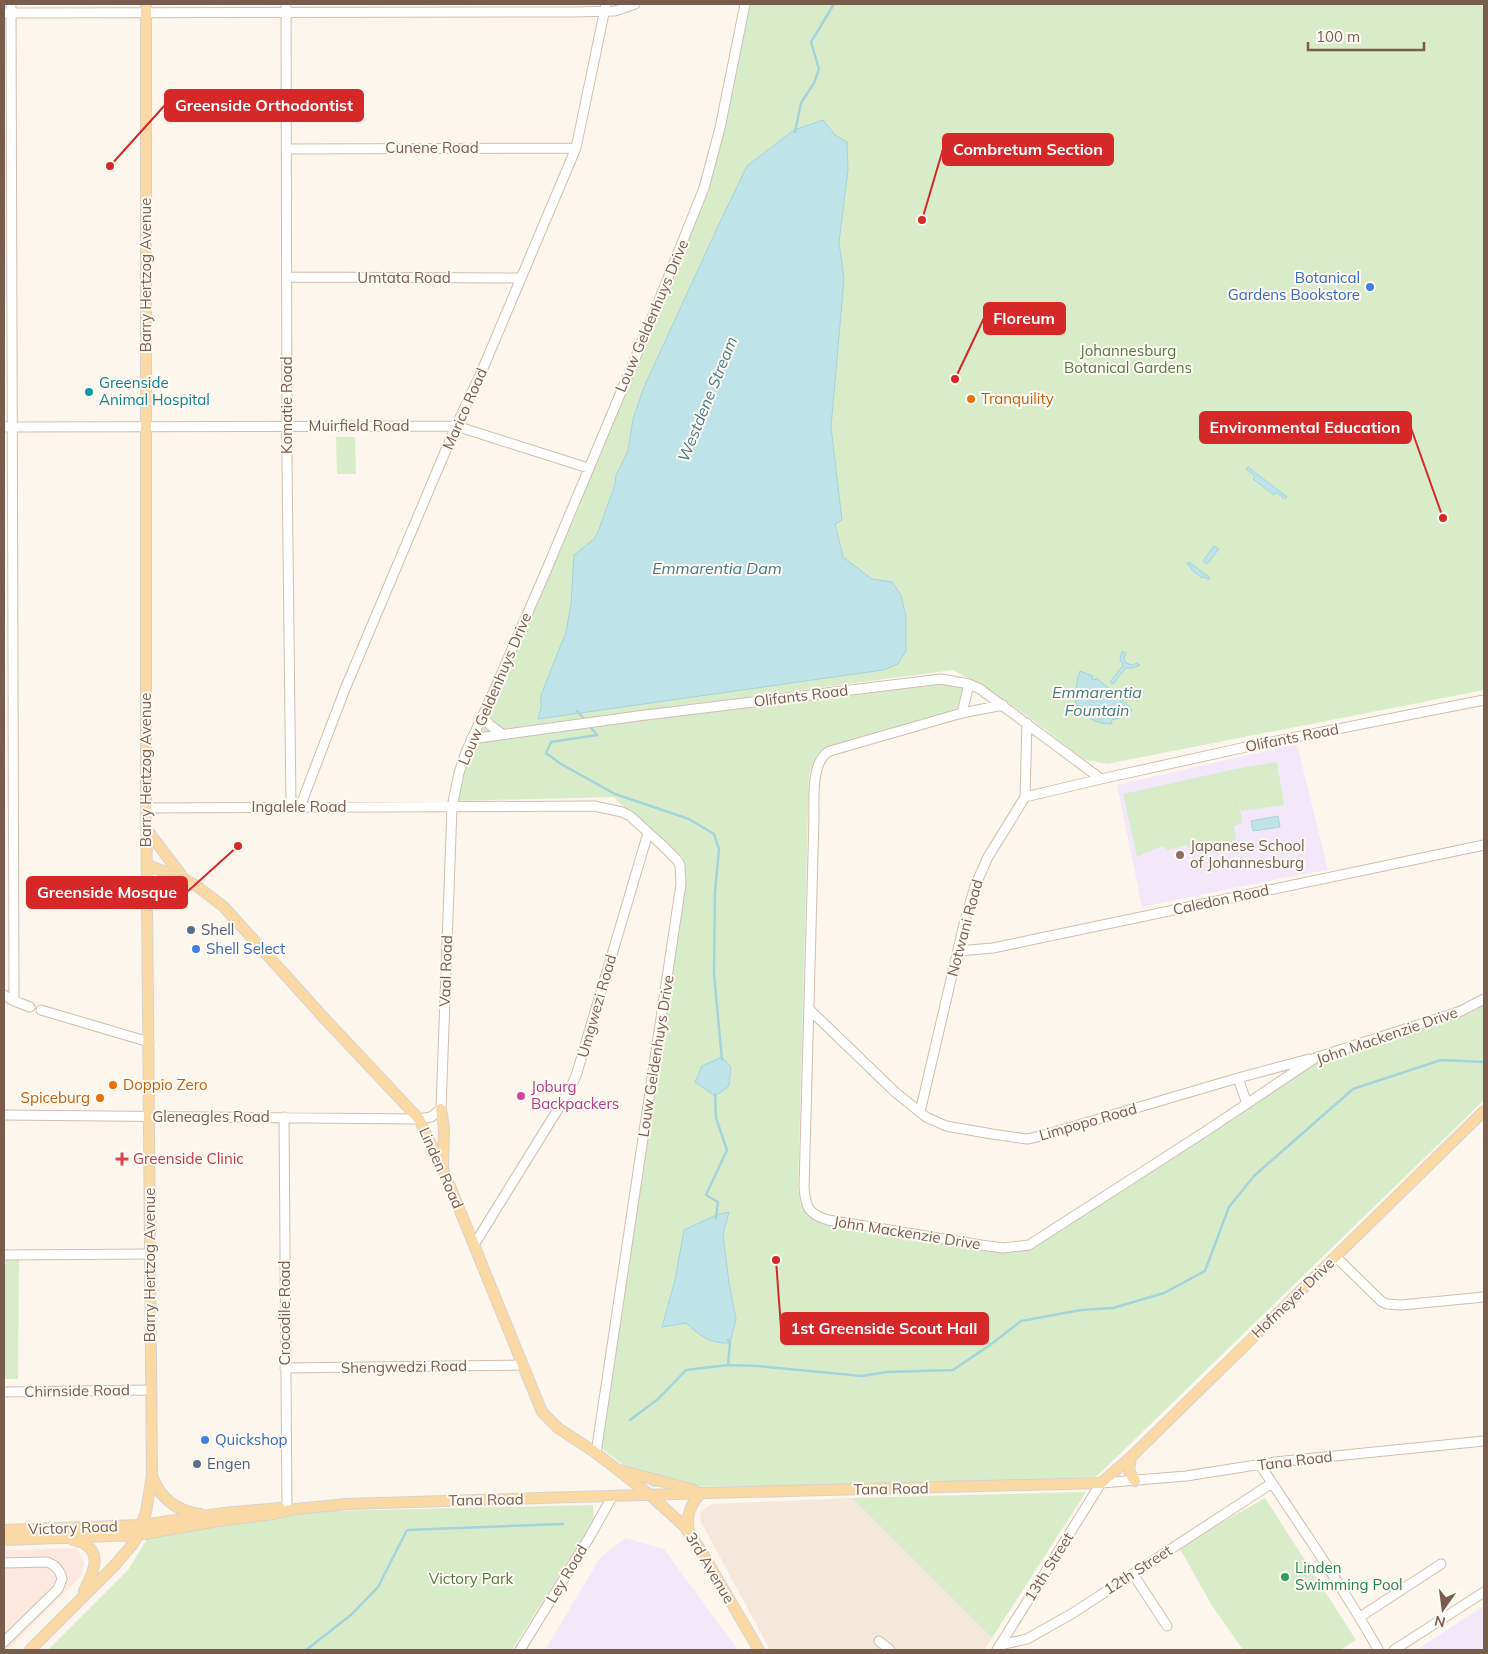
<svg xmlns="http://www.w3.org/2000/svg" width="1488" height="1654" font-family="Mulish,sans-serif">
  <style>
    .residential { fill: #f5e8da }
    .commercial { fill: #fde8e0 }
    .education { fill: #f3e8fa }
    .green { fill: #d8ecc9 }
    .water { fill: #bfe3e8; stroke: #a5d3da }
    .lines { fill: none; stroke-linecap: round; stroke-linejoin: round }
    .stream { stroke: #a5d3da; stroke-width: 2.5 }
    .minor-casing { stroke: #d1beb0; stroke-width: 11 }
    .major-casing { stroke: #dad1cd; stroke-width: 12 }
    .minor { stroke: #fff; stroke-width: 9 }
    .major { stroke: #fbd9a5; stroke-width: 10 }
    .shop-dot { fill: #3f7fe0; stroke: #fffaf3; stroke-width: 2 }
    .culture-dot { fill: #0f9aa8; stroke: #fffaf3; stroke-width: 2 }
    .food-dot { fill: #e8710a; stroke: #fffaf3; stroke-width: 2 }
    .education-dot { fill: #8d6e63; stroke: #fffaf3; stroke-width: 2 }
    .service-dot { fill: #5c6f8a; stroke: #fffaf3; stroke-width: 2 }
    .hotel-dot { fill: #d1479c; stroke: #fffaf3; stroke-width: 2 }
    .health-dot { fill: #e0444e; stroke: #fffaf3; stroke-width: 2 }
    .leisure-dot { fill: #2e9e5b; stroke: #fffaf3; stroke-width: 2 }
    .labels { text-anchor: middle; stroke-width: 4; stroke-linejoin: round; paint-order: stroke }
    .street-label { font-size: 15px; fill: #7a5c4d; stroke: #fffaf3 }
    .shop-label { font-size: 15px; fill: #366cbe; stroke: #fffaf3; text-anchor: start }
    .park-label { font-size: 15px; fill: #537a41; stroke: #fffaf3 }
    .culture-label { font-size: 15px; fill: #0d838f; stroke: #fffaf3; text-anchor: start }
    .food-label { font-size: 15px; fill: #c56008; stroke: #fffaf3; text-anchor: start }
    .education-label { font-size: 15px; fill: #785e54; stroke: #fffaf3; text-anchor: start }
    .service-label { font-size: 15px; fill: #4e5e75; stroke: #fffaf3; text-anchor: start }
    .hotel-label { font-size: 15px; fill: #b23c85; stroke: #fffaf3; text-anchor: start }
    .health-label { font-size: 15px; fill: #be3a42; stroke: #fffaf3; text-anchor: start }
    .leisure-label { font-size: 15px; fill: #27864d; stroke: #fffaf3; text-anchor: start }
    .water-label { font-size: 16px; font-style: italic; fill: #437c86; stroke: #fffaf3 }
    .leader { fill: none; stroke: #d62828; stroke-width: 2 }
    .callout-dot { fill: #d62828; stroke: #fffaf3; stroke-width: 2 }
    .callout { fill: #d62828; stroke: #d62828; stroke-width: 2 }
    .callout-label { font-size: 16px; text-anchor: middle; font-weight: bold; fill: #fff }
  </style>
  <rect width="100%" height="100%" fill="#fdf6ec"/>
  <!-- residential -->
  <path class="residential" d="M852,1498L992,1638L984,1650H770L701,1522L700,1512L712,1504Z"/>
  <!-- commercial -->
  <path class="commercial" d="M77,1548L84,1562L82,1575L8,1650H4V1550Z"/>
  <!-- education -->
  <path class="education" d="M4,138H11L12,304L4,303Z
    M1297,744L1328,870L1302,874L1142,907L1117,785Z
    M625,1538L664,1549L738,1650H545L600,1558Z
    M1484,1606V1650H1416Z"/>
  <!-- green -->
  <path class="green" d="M746,4H1484V690L1107,764L1083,759L1029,717L982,686L953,670L478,733L586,467L712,178Z
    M336,437H355L356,474H337Z
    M935,682L963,687L956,712L824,748L809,774L798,1191L819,1214L1000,1247L1030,1243L1312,1056L1484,1000V1100L1096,1477L831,1486L652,1487L596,1444L683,857L647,830L614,797L455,801L474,742Z
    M1277,762L1284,805L1241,811L1238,792L1242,823L1234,826L1236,840H1233L1228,845L1190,851L1187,845L1168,850L1162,846L1137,857L1123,794L1235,769Z
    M4,1257H19L18,1379H4Z
    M1086,1492L992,1638L852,1498Z
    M1265,1498L1356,1640L1340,1650H1243L1211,1604L1179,1547Z
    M593,1505L594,1520L512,1650H48L128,1570L153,1529L282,1512Z"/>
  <!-- water -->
  <path class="water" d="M823,120L835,135L847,142L848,170L839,242L844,279L831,427L842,520L835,524L843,557L872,579L892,582L901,595L906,617V651L898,664L883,670L538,719L541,708V695L566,632L571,604L574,555L594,539L598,532L615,484L616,475L628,451L633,419L644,387L720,222L747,166L794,130Z
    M1248,467L1287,497L1285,499L1276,492L1274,495L1253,479L1255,476L1246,469Z
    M1214,546L1219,549L1207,564L1203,561Z
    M1189,562L1210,578L1208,580L1205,577L1202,578L1191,569V567L1187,564Z
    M1122,651L1126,653L1124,659L1126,663L1132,665L1137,663L1140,665L1133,668H1126L1113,684L1110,682L1123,665L1120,659Z
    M1080,671L1093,676L1092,679L1095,680L1096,678L1120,697L1119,699L1121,702L1123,700L1132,710L1127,716L1112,720L1111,724C1091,724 1078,712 1072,693L1076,692L1077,681Z
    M1278,816L1280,827L1253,831L1251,821Z
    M722,1057L731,1067L729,1086L715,1096L695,1082L702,1066Z
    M729,1212L723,1234L729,1283L736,1319L730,1343C709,1344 701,1336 686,1323L662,1327L675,1280L684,1230L716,1215Z"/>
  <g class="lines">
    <!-- stream -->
    <path class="stream" d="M795,132L801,103L814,83L819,69L811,42L834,4
      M577,711L585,720
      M588,724L597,735L551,742L546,753L561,764L615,794L689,819L714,834L719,849L715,892L714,974L722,1060
      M715,1095L716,1118L727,1150L706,1195L718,1202L716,1218
      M728,1365L758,1366L862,1376L887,1372L953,1370L990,1345L1021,1321L1081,1310L1113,1308L1164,1293L1205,1271L1229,1207L1254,1176L1353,1089L1441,1060L1484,1062
      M630,1420L658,1399L686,1370L728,1365L730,1343L728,1340
      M306,1650L351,1615L378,1587L407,1530L563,1524"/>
    <!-- minor casing -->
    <g class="minor-casing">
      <path id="minor" d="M11,4L14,1001
        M286,4L287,460L291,807
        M4,13L575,12L615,11L635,4
        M287,149L576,148
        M288,277L521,278
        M4,427L456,426L588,468
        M969,684L962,713L830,751C811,760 814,798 814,817L804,1188C806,1207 808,1214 828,1220L981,1245L1003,1248L1029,1245L1206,1131L1315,1058L1461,1011L1484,999
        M962,713L1003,705
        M483,716L490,725L502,734
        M471,739L638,716L941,679L969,684L980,689L1101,779L1246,747L1484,700
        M1025,797L1101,779
        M300,807L345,689L456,426L481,373L576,148L606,4
        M146,808L594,806L622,812L630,816L662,845L677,860L680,865L681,884L596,1453
        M958,951L993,948L1484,845
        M4,995L14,1001L30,1007
        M41,1010L149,1042
        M810,1010L895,1092L926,1117L946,1126L992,1134L1027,1139L1041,1136L1238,1078L1309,1059
        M1238,1078L1247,1104
        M920,1112L964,924L975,886L988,857L1025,797L1027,723
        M4,1115L419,1119L431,1117L441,1109L452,807L459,773L466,752L493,693L546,571L652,318L704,188L720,128L745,4
        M284,1117L287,1511
        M474,1245L568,1093L576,1076L648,833
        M4,1255L150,1254
        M1335,1256L1381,1301L1387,1304L1401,1305L1484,1297
        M285,1368L522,1365
        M4,1392L150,1390
        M1260,1465C1300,1525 1342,1586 1378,1649
        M4,1563L47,1562C56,1565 60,1570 62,1579L58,1589L4,1642
        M1133,1574L1167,1626
        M1360,1617L1441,1564
        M879,1641L890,1650
        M1000,1645L1027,1639L1073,1613L1272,1483
        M520,1650L589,1538L612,1497
        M997,1650L1101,1483L1186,1476L1275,1462L1484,1441
        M1394,1650L1484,1592"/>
    </g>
    <!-- major casing -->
    <g class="major-casing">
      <path id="major" d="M147,830L182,876
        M147,865L185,879L198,887L224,907L324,1018L419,1119L443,1169L542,1412L558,1428L596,1453L650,1495L684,1526L700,1549L759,1650
        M441,1109L444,1128L443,1168
        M1131,1457L1129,1471L1135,1481
        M619,1470L694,1490
        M153,1478C161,1499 177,1511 200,1514
        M4,1530L142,1525L224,1513L280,1508
        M689,1532C686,1515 690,1505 701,1493
        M4,1540L138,1535L218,1521L273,1514L296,1509L347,1504L708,1493L1101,1483L1131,1457L1484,1111
        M73,1540C105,1547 95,1570 84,1591
        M30,1650L114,1566L133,1544L138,1535L146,1512L152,1475L146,781V4"/>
    </g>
    <!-- minor -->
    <use href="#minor" class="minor"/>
    <!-- major -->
    <use href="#major" class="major"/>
  </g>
  <!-- markers -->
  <g class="shop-dot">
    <circle cx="1370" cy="287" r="5"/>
    <circle cx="196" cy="949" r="5"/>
    <circle cx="205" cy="1440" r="5"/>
  </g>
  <circle class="culture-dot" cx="89" cy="392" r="5"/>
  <g class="food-dot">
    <circle cx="971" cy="399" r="5"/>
    <circle cx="113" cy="1085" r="5"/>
    <circle cx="100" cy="1098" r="5"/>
  </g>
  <circle class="education-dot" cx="1180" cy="855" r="5"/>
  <g class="service-dot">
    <circle cx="191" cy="930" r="5"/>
    <circle cx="197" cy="1464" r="5"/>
  </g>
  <circle class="hotel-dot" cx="521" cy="1096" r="5"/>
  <path class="health-dot" d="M119.5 1151.5h5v5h5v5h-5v5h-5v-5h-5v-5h5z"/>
  <circle class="leisure-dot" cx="1285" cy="1577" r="5"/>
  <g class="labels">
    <!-- street labels -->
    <g class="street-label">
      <text x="432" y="153">Cunene Road</text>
      <text transform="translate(146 275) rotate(-90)" y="5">Barry Hertzog Avenue</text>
      <text x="404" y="283">Umtata Road</text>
      <text transform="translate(652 316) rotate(-67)" y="5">Louw Geldenhuys Drive</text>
      <text transform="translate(287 405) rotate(-90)" y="5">Komatie Road</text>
      <text transform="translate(465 409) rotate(-66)" y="5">Marico Road</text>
      <text x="359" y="431">Muirfield Road</text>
      <text transform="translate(495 689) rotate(-67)" y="5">Louw Geldenhuys Drive</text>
      <text transform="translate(801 696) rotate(-7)" y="5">Olifants Road</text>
      <text transform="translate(1292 738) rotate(-11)" y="5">Olifants Road</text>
      <text transform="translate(146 770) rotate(-90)" y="5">Barry Hertzog Avenue</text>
      <text x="299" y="812">Ingalele Road</text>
      <text transform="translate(1221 900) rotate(-12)" y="5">Caledon Road</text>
      <text transform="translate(965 928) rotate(-75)" y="5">Notwani Road</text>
      <text transform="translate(446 971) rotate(-88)" y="5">Vaal Road</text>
      <text transform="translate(597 1006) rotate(-74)" y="5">Umgwezi Road</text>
      <text transform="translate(1387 1036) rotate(-19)" y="5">John Mackenzie Drive</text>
      <text transform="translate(656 1056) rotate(-81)" y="5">Louw Geldenhuys Drive</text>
      <text x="211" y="1122">Gleneagles Road</text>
      <text transform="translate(1088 1122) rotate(-16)" y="5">Limpopo Road</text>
      <text transform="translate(441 1168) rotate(66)" y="5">Linden Road</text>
      <text transform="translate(907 1233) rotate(9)" y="5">John Mackenzie Drive</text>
      <text transform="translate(150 1265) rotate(-90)" y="5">Barry Hertzog Avenue</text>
      <text transform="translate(1293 1298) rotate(-44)" y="5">Hofmeyer Drive</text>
      <text transform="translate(285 1313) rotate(-90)" y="5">Crocodile Road</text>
      <text transform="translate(404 1367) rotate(-1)" y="5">Shengwedzi Road</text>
      <text transform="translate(77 1391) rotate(-1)" y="5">Chirnside Road</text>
      <text transform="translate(1295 1461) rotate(-7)" y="5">Tana Road</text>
      <text transform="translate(891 1489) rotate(-1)" y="5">Tana Road</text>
      <text transform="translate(486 1500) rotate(-1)" y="5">Tana Road</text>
      <text transform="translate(73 1528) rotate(-2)" y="5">Victory Road</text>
      <text transform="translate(1049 1567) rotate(-58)" y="5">13th Street</text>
      <text transform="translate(710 1568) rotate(59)" y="5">3rd Avenue</text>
      <text transform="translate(1138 1570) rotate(-33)" y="5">12th Street</text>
      <text transform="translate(567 1574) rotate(-59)" y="5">Ley Road</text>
    </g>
    <!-- shop labels -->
    <g class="shop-label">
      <text x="1360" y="283" text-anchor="end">Botanical<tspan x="1360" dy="17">Gardens Bookstore</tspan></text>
      <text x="206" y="954">Shell Select</text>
      <text x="215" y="1445">Quickshop</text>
    </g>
    <!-- park labels -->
    <g class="park-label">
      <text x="1128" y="356">Johannesburg<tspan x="1128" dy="17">Botanical Gardens</tspan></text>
      <text x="471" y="1584">Victory Park</text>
    </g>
    <!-- culture labels -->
    <g class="culture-label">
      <text x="99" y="388">Greenside<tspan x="99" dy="17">Animal Hospital</tspan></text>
    </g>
    <!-- food labels -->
    <g class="food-label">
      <text x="981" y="404">Tranquility</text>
      <text x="123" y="1090">Doppio Zero</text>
      <text x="90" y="1103" text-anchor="end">Spiceburg</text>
    </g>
    <!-- education labels -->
    <g class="education-label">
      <text x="1190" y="851">Japanese School<tspan x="1190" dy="17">of Johannesburg</tspan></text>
    </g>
    <!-- service labels -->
    <g class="service-label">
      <text x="201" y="935">Shell</text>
      <text x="207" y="1469">Engen</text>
    </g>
    <!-- hotel labels -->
    <g class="hotel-label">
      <text x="531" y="1092">Joburg<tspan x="531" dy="17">Backpackers</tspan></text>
    </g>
    <!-- health labels -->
    <g class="health-label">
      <text x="133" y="1164">Greenside Clinic</text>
    </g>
    <!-- leisure labels -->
    <g class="leisure-label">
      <text x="1295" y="1573">Linden<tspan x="1295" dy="17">Swimming Pool</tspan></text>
    </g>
    <!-- water labels -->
    <g class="water-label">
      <text transform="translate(707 399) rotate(-68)" y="6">Westdene Stream</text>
      <text x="717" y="574">Emmarentia Dam</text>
      <text x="1097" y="698">Emmarentia<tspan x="1097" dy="18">Fountain</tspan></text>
    </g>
  </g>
  <!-- callouts -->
  <path class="leader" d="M110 166L165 105M922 220L943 149M955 379L984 318M1443 518L1411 428M238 846L187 892M776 1260L781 1328"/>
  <g class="callout-dot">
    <circle cx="110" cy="166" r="5"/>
    <circle cx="922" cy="220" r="5"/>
    <circle cx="955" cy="379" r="5"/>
    <circle cx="1443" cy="518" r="5"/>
    <circle cx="238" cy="846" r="5"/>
    <circle cx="776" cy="1260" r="5"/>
  </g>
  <g class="callout">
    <rect x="165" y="90" width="198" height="31" rx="5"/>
    <rect x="943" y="134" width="170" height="31" rx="5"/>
    <rect x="984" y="303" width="81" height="31" rx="5"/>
    <rect x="1200" y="412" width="211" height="31" rx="5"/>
    <rect x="27" y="877" width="160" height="31" rx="5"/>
    <rect x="781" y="1313" width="207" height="31" rx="5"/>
  </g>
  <g class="callout-label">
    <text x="264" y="111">Greenside Orthodontist</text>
    <text x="1028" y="155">Combretum Section</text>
    <text x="1024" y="324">Floreum</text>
    <text x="1305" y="433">Environmental Education</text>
    <text x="107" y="898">Greenside Mosque</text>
    <text x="884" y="1334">1st Greenside Scout Hall</text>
  </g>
  <!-- border -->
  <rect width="1488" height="1654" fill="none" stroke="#7a5c4d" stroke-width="10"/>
  <!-- north arrow -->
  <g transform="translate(1443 1609) rotate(194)" stroke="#fffaf3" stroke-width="4" paint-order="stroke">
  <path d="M0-4L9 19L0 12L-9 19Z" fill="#7a5c4d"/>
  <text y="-8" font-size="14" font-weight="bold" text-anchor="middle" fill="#7a5c4d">N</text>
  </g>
  <!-- scale -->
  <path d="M1308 42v8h116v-8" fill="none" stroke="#7a5c4d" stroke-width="2.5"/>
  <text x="1316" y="42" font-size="15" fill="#7a5c4d" stroke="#fffaf3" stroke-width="4" paint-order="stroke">100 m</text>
</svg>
